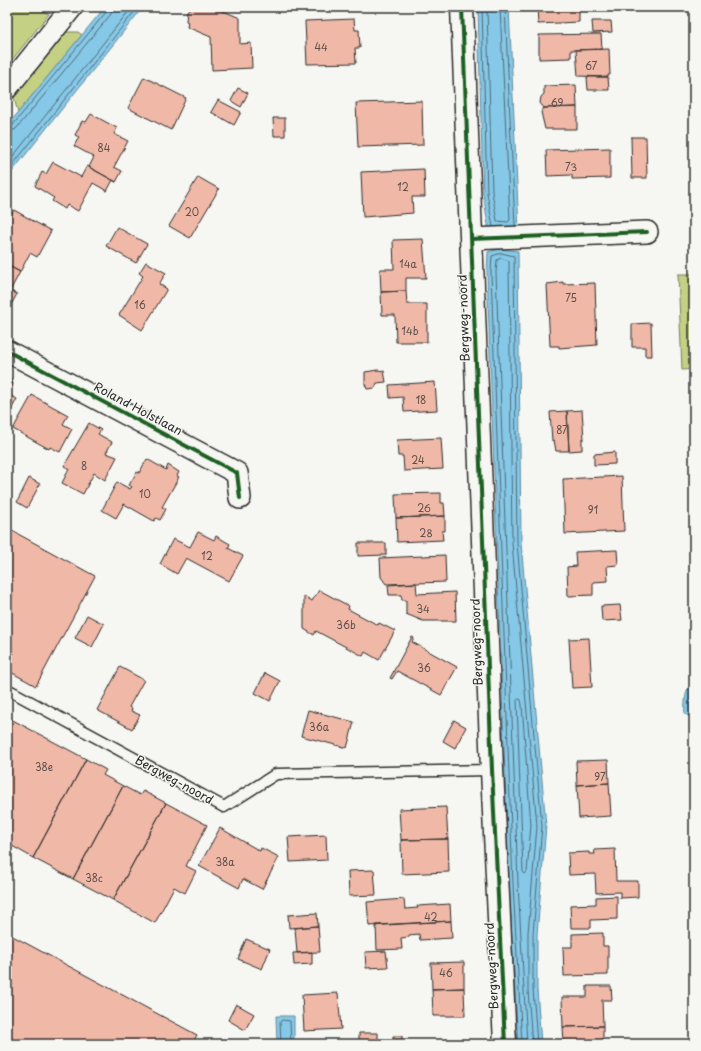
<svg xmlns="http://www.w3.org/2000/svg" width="701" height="1051" font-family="'Playpen Sans',sans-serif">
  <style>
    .green { fill: #c4d084; stroke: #787e58 }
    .water { fill: #86c8e7; stroke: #62899c }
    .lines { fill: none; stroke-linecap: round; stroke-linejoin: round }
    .shore { stroke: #4f6a76; stroke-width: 1 }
    .building { fill: #f0b8a7; stroke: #2b2b2b }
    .lane-casing { stroke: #2b2b2b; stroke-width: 13 }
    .street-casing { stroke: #2b2b2b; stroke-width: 24 }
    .secondary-casing { stroke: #2b2b2b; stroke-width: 25 }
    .lane { stroke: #f6f6f2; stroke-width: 10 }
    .street { stroke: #f6f6f2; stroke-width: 21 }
    .secondary { stroke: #f6f6f2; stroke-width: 22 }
    .cycleway-casing { stroke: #f6f6f2; stroke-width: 6 }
    .cycleway { stroke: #1b5e20; stroke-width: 4 }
    .labels { text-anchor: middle; stroke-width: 3; stroke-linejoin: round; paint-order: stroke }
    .number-label { font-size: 10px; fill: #5c4e4a }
    .street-label { font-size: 12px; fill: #2b2b2b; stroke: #f6f6f2 }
  </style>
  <rect width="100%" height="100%" fill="#f6f6f2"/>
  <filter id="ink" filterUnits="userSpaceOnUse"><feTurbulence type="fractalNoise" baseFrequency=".025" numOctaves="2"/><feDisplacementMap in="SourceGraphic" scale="8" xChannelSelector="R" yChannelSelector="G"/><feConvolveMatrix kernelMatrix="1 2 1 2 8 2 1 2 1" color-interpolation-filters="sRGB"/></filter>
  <g filter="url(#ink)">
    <!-- green -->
    <path class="green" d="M7,7H35L49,14L7,66Z
      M62,32H78L82,35L18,113L13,94Z
      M678,274H694V369L682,370Z"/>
    <!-- water -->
    <path class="water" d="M105,7H143L7,178V126Z
      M478,7H509L519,231H489L483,193Z
      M500,249L518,251L521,543L546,826L537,934V989L541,1044H518L509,885L487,272L488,252Z
      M691,687H694V719L685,714C684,707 685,698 687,690Z
      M276,1016H294V1044H277Z"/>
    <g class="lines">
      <!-- shore -->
      <path class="shore" d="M482,7L487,193L493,227
        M487,7L492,192L497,221L508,222L510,220L500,7
        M505,7L515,226
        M7,128L12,126L107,11L108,7
        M7,133L16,129L111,14L113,7
        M7,164L132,7
        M7,172L138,7
        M519,699L521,700L522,705L531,825L527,872L525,874L523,872L517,701Z
        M281,1044L280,1022L282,1020L290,1021L291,1044
        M522,1044L513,885L491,272L492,256L501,253L514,256L517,543L542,826L533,934V989L537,1044
        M527,1044L518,884L496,272L497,260L501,258L509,261L512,543L537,826L528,933V990L532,1044"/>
    </g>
    <!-- building -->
    <path class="building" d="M191,7H214L240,18V44L251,43L252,68L212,70L211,37L187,27L188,22L186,21L187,11Z
      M537,7H579V22L538,24Z
      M354,19L355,30H359L360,48H355L356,63L307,64L305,21Z
      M592,21H611L612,32L593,33Z
      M601,34L602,49L571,50V58L539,59V35Z
      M609,49L610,75H608V77L578,76L576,50Z
      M144,77L186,98L171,130L128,108Z
      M587,77H608L609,90H588Z
      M576,85L577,107L544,108L540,103L541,97L544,94V86Z
      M238,88L248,93L241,107L231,101Z
      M218,100L241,112L234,125L211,112Z
      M422,101L423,145L358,147L356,103Z
      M577,107V129H545L541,112L544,108Z
      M91,114L117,128L114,134L128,141L114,167L122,171L116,182L89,167L94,157L74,146L79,137L75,135L82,121L86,122Z
      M273,118H285V136H274Z
      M631,137H646L647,178H632Z
      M610,148V178L572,179V175L547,176L546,150Z
      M53,162L81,177L87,166L116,182L113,180L107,191L93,183L78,211L67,205L65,209L52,201L54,198L35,186L42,172L46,174Z
      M424,169L425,197H412L413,213L363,217L361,172Z
      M198,177L219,189L190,238L169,226Z
      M14,210L51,231L37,257L30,253L20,272L7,265V246L9,242L7,241V222Z
      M117,227L147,244L136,263L106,246Z
      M423,239L426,278H406V291L381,292L380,269H394L393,240Z
      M146,262L166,273L159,284L167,289L142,330L119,315L143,276L139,273Z
      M7,265L20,272L10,291L17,294L7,312Z
      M563,282V284L595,283L597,345L559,348V346H550L547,284Z
      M406,291L407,304H427V342H396L395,315H382L381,292Z
      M651,323L652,356H645V347H632V324Z
      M378,370L384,371L386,382L377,383L375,388L367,389L365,384V372Z
      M7,376L11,378L13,385L7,394L17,399L7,417Z
      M435,382L437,410L404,412L403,397L390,398L389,385Z
      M32,395L68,415L63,424L72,429L60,452L50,447L49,449L13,429Z
      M582,410L584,439H582V450L569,451L567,411Z
      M567,411L569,451H556L554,440L552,441L550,412Z
      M89,423L101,430L98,434L112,442L106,453L117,457L105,480L94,473L83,494L62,483L69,469L64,466Z
      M441,438L443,469L404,471L403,456H398L397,440Z
      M615,452V464L594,465V454Z
      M147,459L166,470L168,465L179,472L177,476L179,477L162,507L166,509L160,520L156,518L154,521L124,504L116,518L102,510L117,482L130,489L132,487L129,485L137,472L139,473Z
      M622,476L624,531L565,534L563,479Z
      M29,478L40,484L27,508L17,502Z
      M441,493V503H444L445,516L396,518L395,494Z
      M445,516V531H442L443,540L397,542L396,518Z
      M7,528L95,576L36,686L7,670Z
      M198,532L214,540L216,536L230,544L228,548L243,556L229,581L186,558L177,574L160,564L173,539L190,547Z
      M358,543H386V555L358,556Z
      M617,550L618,565L607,566L608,581L593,582V595L568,596L567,567L576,566L575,552Z
      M445,555L446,582L386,584L381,577L380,558Z
      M416,583L417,594L455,592L456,621H423L406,614V600H402L401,595H389L388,585Z
      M319,590L349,606L348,609L378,625L379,623L395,631L379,660L365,652L363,656L316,631L314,635L304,629V596L312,601Z
      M620,605L622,620L602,621L601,606Z
      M87,615L104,624L92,647L75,638Z
      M412,637L414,638L412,642L457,667L441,695L397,671L392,679L390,678Z
      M589,638L592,687L572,688L569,639Z
      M120,667L144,680L129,707L132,709L131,711L140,715L132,729L97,710Z
      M265,673L280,681L270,701L255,693Z
      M308,710L354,722L347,748L301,736Z
      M7,717L86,759L33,858L7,843Z
      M454,720L466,727L455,748L443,741Z
      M86,759L106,770L103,775L123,786L73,879L33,858Z
      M608,760L609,783L577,785L576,761Z
      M609,783L611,816L579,818L577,785Z
      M123,786L140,795L143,791L166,803L113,900L73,879Z
      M166,803L207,825L186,866L196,871L185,893L174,887L155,923L113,900Z
      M446,807L448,839L401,840L399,809Z
      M220,828L260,851L261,848L279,857L262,889L243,879L239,888L199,866Z
      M326,835L327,860L290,862L288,837Z
      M448,839L449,872L402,874L401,840Z
      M615,849L616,881H638V897L620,898V892L596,893L595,874L569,875L568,853L589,852V854H595L594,850Z
      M374,870L376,895L349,896L348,871Z
      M617,896V919L591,920V928H571L570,905L596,904V897Z
      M404,899L405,909L418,908L417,906L450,904L451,921L369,926L367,902Z
      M317,913L318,926L289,928L288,915Z
      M451,921L452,938L420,940L419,934L409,935V937L401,938L402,949L377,950L376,925Z
      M318,926L320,952L297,953L295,928Z
      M7,933L197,1035L192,1044H7Z
      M603,933V946H608V975L564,976L563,947H572V934Z
      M246,939L270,949L262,969L238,959Z
      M386,951L388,967L366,968L365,952Z
      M312,952V964L294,965L293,953Z
      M464,962V988L432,989L431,963Z
      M587,986H611L612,1000H602L603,1026L563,1027L562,997H587Z
      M464,988L465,1016H433L432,989Z
      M338,993L341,1029L304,1031L302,995Z
      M236,1004L254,1014L245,1030L228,1020Z
      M603,1026V1044H564L563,1027Z
      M359,1033H378V1044H359Z
      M393,1036H402V1044H393Z"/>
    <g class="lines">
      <!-- lane casing -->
      <g class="lane-casing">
        <path id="lane" d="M7,689L224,807L276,774L492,770"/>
      </g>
      <!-- street casing -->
      <g class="street-casing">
        <path id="street" d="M7,88L72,7
          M471,239L647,232
          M7,351L237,473L240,498"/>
      </g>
      <!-- secondary casing -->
      <g class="secondary-casing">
        <path id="secondary" d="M462,7L492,770L505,1044"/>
      </g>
      <!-- lane -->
      <use href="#lane" class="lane"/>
      <!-- street -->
      <use href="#street" class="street"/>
      <!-- secondary -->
      <use href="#secondary" class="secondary"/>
      <!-- cycleway casing -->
      <g class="cycleway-casing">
        <path id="cycleway" d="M462,7L492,770L505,1044
          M471,239L647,232
          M7,351L237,473L240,498"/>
      </g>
      <!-- cycleway -->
      <use href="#cycleway" class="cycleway"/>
    </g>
  </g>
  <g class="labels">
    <!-- number labels -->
    <g class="number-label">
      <text x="321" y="51">44</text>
      <text x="591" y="70">67</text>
      <text x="557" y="107">69</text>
      <text x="104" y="152">84</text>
      <text x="571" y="171">73</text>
      <text x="403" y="191">12</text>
      <text x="192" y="216">20</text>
      <text x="408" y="268">14a</text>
      <text x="571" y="302">75</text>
      <text x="140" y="309">16</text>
      <text x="410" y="335">14b</text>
      <text x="421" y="404">18</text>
      <text x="562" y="434">87</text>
      <text x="418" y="464">24</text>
      <text x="84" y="470">8</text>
      <text x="145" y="498">10</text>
      <text x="424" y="512">26</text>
      <text x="593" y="514">91</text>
      <text x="426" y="537">28</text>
      <text x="207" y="560">12</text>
      <text x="423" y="613">34</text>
      <text x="346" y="629">36b</text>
      <text x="424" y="672">36</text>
      <text x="319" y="731">36a</text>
      <text x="44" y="771">38e</text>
      <text x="600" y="781">97</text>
      <text x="225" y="866">38a</text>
      <text x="94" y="882">38c</text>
      <text x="431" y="921">42</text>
      <text x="446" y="977">46</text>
    </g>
    <!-- street labels -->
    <g class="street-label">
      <text transform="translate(464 318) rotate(-92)" y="4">Bergweg-noord</text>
      <text transform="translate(138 409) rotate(28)" y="4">Roland Holstlaan</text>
      <text transform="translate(477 642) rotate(-92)" y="4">Bergweg-noord</text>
      <text transform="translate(174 780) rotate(29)" y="4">Bergweg-noord</text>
      <text transform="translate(492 966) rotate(-93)" y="4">Bergweg-noord</text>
    </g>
  </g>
  <!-- margin -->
  <rect width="701" height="1051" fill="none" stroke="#f6f6f2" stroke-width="24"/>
  <rect x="12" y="12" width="677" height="1027" fill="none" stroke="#2b2b2b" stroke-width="1.5" filter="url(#ink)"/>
</svg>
